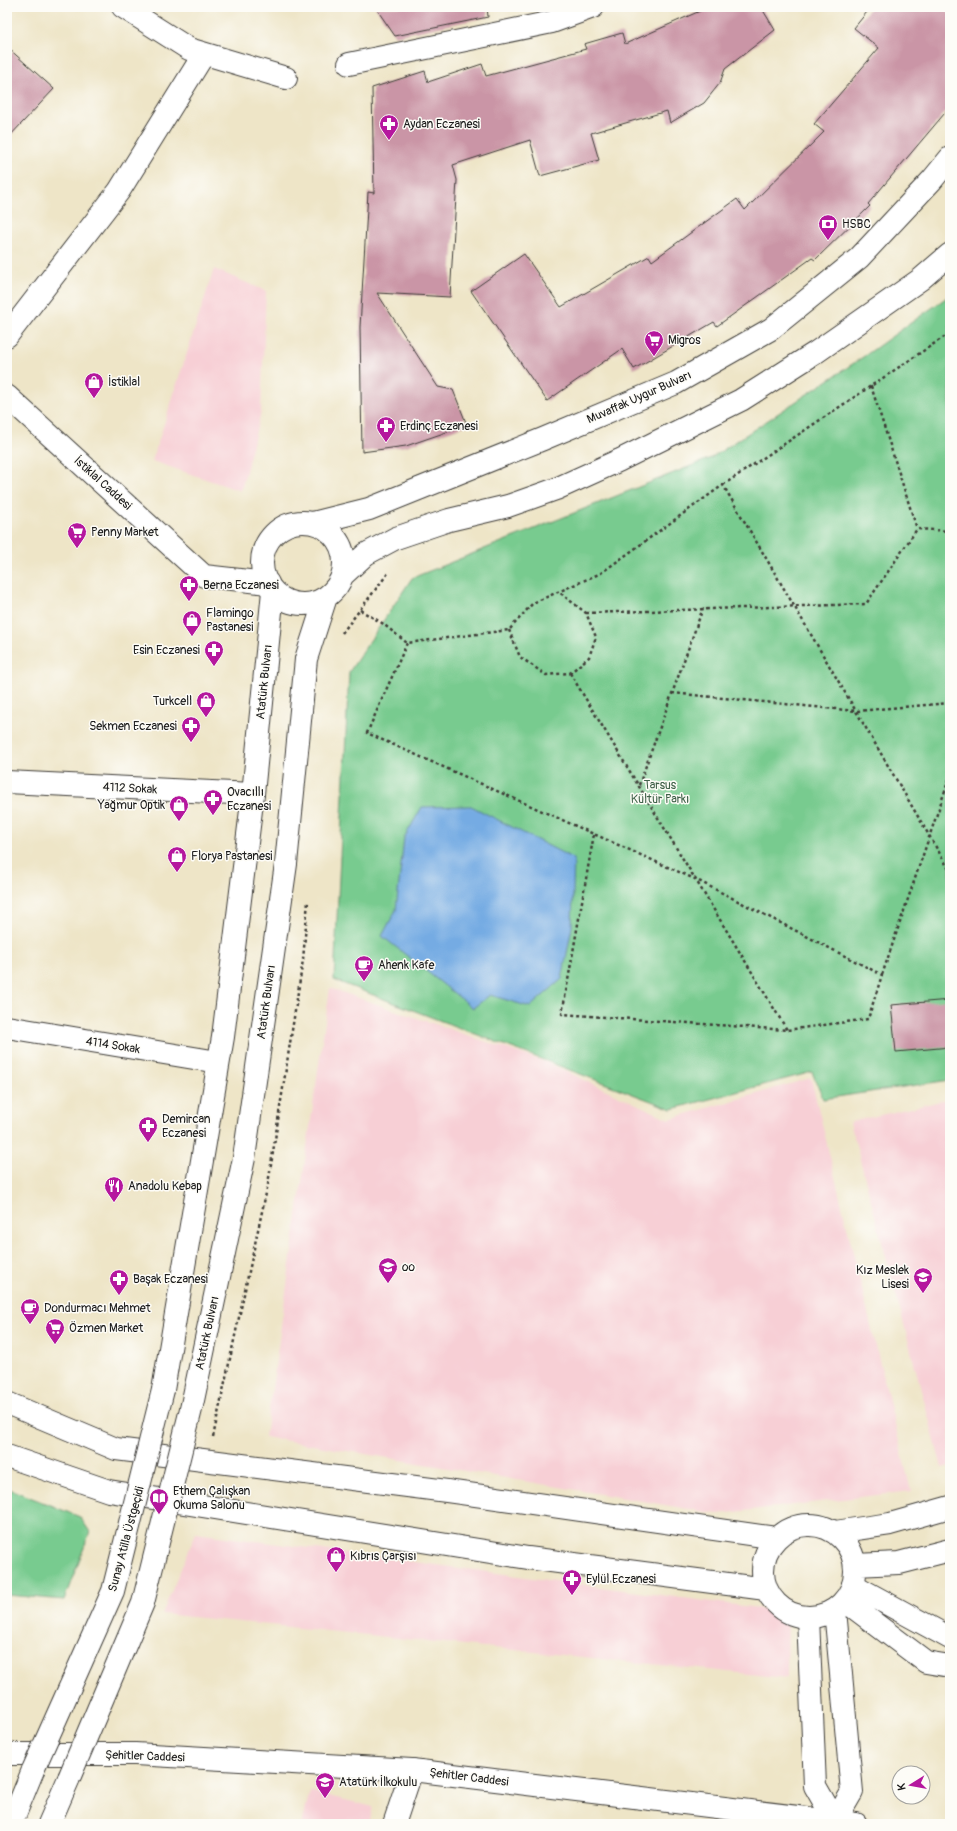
<svg xmlns="http://www.w3.org/2000/svg" width="957" height="1831" font-family="Pangolin,sans-serif">
  <style>
    .built { fill: #f7cfd5 }
    .green { fill: #78cb8f; stroke: #4a7456 }
    .water { fill: #75abe3; stroke: #486480 }
    .building { fill: #ca95a6 }
    .lines { fill: none; stroke-linecap: round; stroke-linejoin: round }
    .minor-casing { stroke: #3c3a36; stroke-width: 24 }
    .tertiary-casing { stroke: #3c3a36; stroke-width: 24 }
    .secondary-casing { stroke: #3c3a36; stroke-width: 24 }
    .path { stroke: #3c3a36; stroke-width: 2.5; stroke-dasharray: 3 3; stroke-linecap: butt }
    .minor { stroke: #fff; stroke-width: 22 }
    .tertiary { stroke: #fff; stroke-width: 22 }
    .secondary { stroke: #fff; stroke-width: 22 }
    .secondary-bridge-casing { stroke: #3c3a36; stroke-width: 24; stroke-linecap: butt }
    .secondary-bridge { stroke: #fff; stroke-width: 22 }
    .labels { text-anchor: middle; stroke-width: 3; stroke-linejoin: round; paint-order: stroke }
    .poi-label { font-size: 12px; fill: #1c1c1c; stroke: #fdfcf7; text-anchor: start }
    .street-label { font-size: 12px; fill: #1c1c1c; stroke: #fdfcf7 }
    .park-label { font-size: 12px; fill: #41624a; stroke: #fdfcf7 }
  </style>
  <rect width="100%" height="100%" fill="#fdfcf7"/>
  <filter id="ink" filterUnits="userSpaceOnUse"><feTurbulence type="fractalNoise" baseFrequency=".025" numOctaves="2"/><feDisplacementMap in="SourceGraphic" scale="8" xChannelSelector="R" yChannelSelector="G"/><feConvolveMatrix kernelMatrix="1 2 1 2 8 2 1 2 1" color-interpolation-filters="sRGB"/></filter>
  <filter id="wash" filterUnits="userSpaceOnUse"><feTurbulence type="fractalNoise" baseFrequency=".012" numOctaves="4" result="noise"/><feDisplacementMap in="SourceGraphic" scale="16" xChannelSelector="R" yChannelSelector="G"/><feGaussianBlur stdDeviation="0.9" result="paint"/><feColorMatrix in="noise" values="0 0 0 0 0 0 0 0 0 0 0 0 0 0 0 0 0 1.4 0 .05"/><feComposite in="paint" operator="in"/></filter>
  <g filter="url(#wash)">
    <rect width="100%" height="100%" fill="#eee5c7"/>
    <!-- built -->
    <path class="built" d="M214,269L266,291L261,412L241,491L152,461Z
      M330,988L548,1063L669,1119L811,1078L911,1491L718,1514L265,1437Z
      M950,1099V1466L942,1468L850,1122Z
      M196,1533L788,1612L787,1678L162,1614Z
      M310,1791L373,1807L369,1824H302Z"/>
    <!-- green -->
    <path class="green" d="M950,295V1080L823,1099L812,1072L672,1109L334,980L349,672L412,578L711,458L863,357Z
      M7,1488L80,1517L90,1532L64,1600L7,1595Z"/>
    <!-- water -->
    <path class="water" d="M471,806L574,859L572,927L562,979L530,1007L490,995L473,1008L382,936L396,910L404,838L422,807Z"/>
    <g id="blocks">
      <!-- building -->
      <path class="building" d="M375,7H487L488,17L395,36Z
        M709,7H761L775,30L725,69L720,83L704,103L670,123L667,111L591,133L599,160L540,176L530,140L453,165L457,180L450,297L377,293L438,387L453,390L467,425L406,446L362,452L360,327L368,192L374,193L372,88L425,71L428,82L482,64L486,76L586,49L584,44L622,33L625,44Z
        M871,7H941L950,14V107L868,204L870,206L815,260L812,258L717,326L714,322L634,369L622,349L547,401L471,291L524,254L561,307L649,256L652,261L737,199L745,210L824,132L814,124L879,48L854,28Z
        M7,47L54,89L7,139Z
        M950,1000V1047L896,1052L891,1005Z"/>
    </g>
  </g>
  <g filter="url(#ink)">
    <use href="#blocks" fill-opacity="0" stroke="#3c3a36" stroke-width="1"/>
    <g class="lines">
      <!-- minor casing -->
      <g class="minor-casing">
        <path id="minor" d="M123,7L189,49L286,78
          M349,64L552,22L593,7
          M7,336L119,191L204,54
          M7,782L253,794
          M7,1027L218,1062
          M394,1824L412,1770"/>
      </g>
      <!-- tertiary casing -->
      <g class="tertiary-casing">
        <path id="tertiary" d="M7,396L204,576L268,583
          M853,1585L950,1638
          M845,1601L926,1662L950,1666
          M808,1617L815,1786L835,1821
          M7,1754H135L412,1770L856,1824
          M835,1821L852,1792L835,1610"/>
      </g>
      <!-- secondary casing -->
      <g class="secondary-casing">
        <path id="secondary" d="M262 563a41 41 0 1 1 82 0a41 41 0 1 1-82 0Z
          M313,523L369,509L543,439L676,383L771,329L859,258L932,180L950,158
          M342,576L366,554L396,538L449,520L508,506L556,489L620,460L741,400L815,353L921,279L950,254
          M163,1390L223,1037L253,794L273,591
          M7,1403L116,1449L447,1491L776,1538
          M192,1405L244,1158L286,864L306,659L326,597
          M7,1456L109,1491L528,1558L766,1589
          M763 1571a46 46 0 1 1 92 0a46 46 0 1 1-92 0Z
          M835,1532L890,1524L950,1507
          M855,1565L899,1563L950,1550
          M11,1824L33,1770
          M49,1824L69,1778"/>
      </g>
      <!-- path -->
      <path class="path" d="M871,386L917,529
        M723,485L950,333
        M360,610L382,623L407,643L509,630L533,603L601,573L723,485L950,871
        M586,613L866,604L917,529L950,531
        M509,630L520,657L546,675L570,673L589,657L596,637L586,613L559,592
        M342,633L389,572
        M407,643L367,733L697,880L882,975L868,1019L787,1030L562,1014L594,834
        M570,673L787,1030
        M672,693L856,711L950,703
        M639,785L703,608
        M882,975L950,776
        M213,1437L268,1184L303,960L308,901"/>
      <!-- minor -->
      <use href="#minor" class="minor"/>
      <!-- tertiary -->
      <use href="#tertiary" class="tertiary"/>
      <!-- secondary -->
      <use href="#secondary" class="secondary"/>
      <!-- secondary-bridge casing -->
      <g class="secondary-bridge-casing">
        <path id="secondary-bridge" d="M33,1770L113,1591L163,1390
          M69,1778L143,1603L192,1405"/>
      </g>
      <!-- secondary-bridge -->
      <use href="#secondary-bridge" class="secondary-bridge"/>
    </g>
  </g>
  <!-- icons -->
  <defs>
    <g id="pharmacy-pin" transform="scale(1)"><path d="M0 17L-7.5 6A9.5 9.5 0 1 1 7.5 6Z" fill="#b5179e" stroke="#fdfcf7"/><path d="M-2-6h4v4h4v4h-4v4h-4v-4h-4v-4h4Z" fill="#fff"/></g>
    <g id="bank-pin" transform="scale(1)"><path d="M0 17L-7.5 6A9.5 9.5 0 1 1 7.5 6Z" fill="#b5179e" stroke="#fdfcf7"/><path d="M-6-4H6V4H-6ZM0-2.3a2.3 2.3 0 1 0 0 4.6a2.3 2.3 0 1 0 0-4.6Z" fill="#fff"/></g>
    <g id="supermarket-pin" transform="scale(1)"><path d="M0 17L-7.5 6A9.5 9.5 0 1 1 7.5 6Z" fill="#b5179e" stroke="#fdfcf7"/><path d="M-6-5.5h2.5l.6 2H6L4.5 2H-2.5L-4.4-4H-6ZM-1.5 3.2a1.3 1.3 0 1 0 .1 0ZM3 3.2a1.3 1.3 0 1 0 .1 0Z" fill="#fff"/></g>
    <g id="shop-pin" transform="scale(1)"><path d="M0 17L-7.5 6A9.5 9.5 0 1 1 7.5 6Z" fill="#b5179e" stroke="#fdfcf7"/><path d="M-5-2.5h2.3a2.7 3.5 0 0 1 5.4 0H5L5.5 6h-11ZM-1.5-2.5h3a1.5 2.3 0 0 0-3 0Z" fill="#fff"/></g>
    <g id="cafe-pin" transform="scale(1)"><path d="M0 17L-7.5 6A9.5 9.5 0 1 1 7.5 6Z" fill="#b5179e" stroke="#fdfcf7"/><path d="M-5.5-4.5H6V0H3Q3 3.5 0 3.5H-2.5Q-5.5 3.5-5.5 0ZM3-3.2v2h1.7v-2ZM-6 4.5H4V6H-6Z" fill="#fff"/></g>
    <g id="restaurant-pin" transform="scale(1)"><path d="M0 17L-7.5 6A9.5 9.5 0 1 1 7.5 6Z" fill="#b5179e" stroke="#fdfcf7"/><path d="M-5-6h1v4h1v-4h1v4h1v-4h1v5L-1.5 .5V6h-2V.5L-5-1ZM5-6V6H3V1.5H1.5Q1.5-4 5-6Z" fill="#fff"/></g>
    <g id="school-pin" transform="scale(1)"><path d="M0 17L-7.5 6A9.5 9.5 0 1 1 7.5 6Z" fill="#b5179e" stroke="#fdfcf7"/><path d="M0-5L7-2L0 1L-7-2ZM-4 1L0 2.5L4 1V4Q0 6-4 4Z" fill="#fff"/></g>
    <g id="library-pin" transform="scale(1)"><path d="M0 17L-7.5 6A9.5 9.5 0 1 1 7.5 6Z" fill="#b5179e" stroke="#fdfcf7"/><path d="M-6-4Q-3-5.5-.7-3.5V5Q-3 3-6 4ZM6-4Q3-5.5 .7-3.5V5Q3 3 6 4Z" fill="#fff"/></g>
  </defs>
  <g fill-rule="evenodd">
    <use href="#pharmacy-pin" x="389" y="124"/>
    <use href="#bank-pin" x="828" y="224"/>
    <use href="#supermarket-pin" x="654" y="340"/>
    <use href="#shop-pin" x="94" y="382"/>
    <use href="#pharmacy-pin" x="386" y="426"/>
    <use href="#supermarket-pin" x="77" y="532"/>
    <use href="#pharmacy-pin" x="189" y="585"/>
    <use href="#shop-pin" x="192" y="620"/>
    <use href="#pharmacy-pin" x="214" y="650"/>
    <use href="#shop-pin" x="206" y="701"/>
    <use href="#pharmacy-pin" x="191" y="726"/>
    <use href="#pharmacy-pin" x="213" y="799"/>
    <use href="#shop-pin" x="179" y="805"/>
    <use href="#shop-pin" x="177" y="856"/>
    <use href="#cafe-pin" x="364" y="965"/>
    <use href="#pharmacy-pin" x="148" y="1126"/>
    <use href="#restaurant-pin" x="114" y="1186"/>
    <use href="#school-pin" x="388" y="1267"/>
    <use href="#school-pin" x="923" y="1277"/>
    <use href="#pharmacy-pin" x="119" y="1279"/>
    <use href="#cafe-pin" x="30" y="1308"/>
    <use href="#supermarket-pin" x="55" y="1328"/>
    <use href="#library-pin" x="159" y="1498"/>
    <use href="#shop-pin" x="336" y="1556"/>
    <use href="#pharmacy-pin" x="572" y="1579"/>
    <use href="#school-pin" x="325" y="1782"/>
  </g>
  <g class="labels">
    <!-- poi labels -->
    <g class="poi-label">
      <text x="403" y="128">Aydan Eczanesi</text>
      <text x="842" y="228">HSBC</text>
      <text x="668" y="344">Migros</text>
      <text x="108" y="386">İstiklal</text>
      <text x="400" y="430">Erdinç Eczanesi</text>
      <text x="91" y="536">Penny Market</text>
      <text x="203" y="589">Berna Eczanesi</text>
      <text x="206" y="617">Flamingo<tspan x="206" dy="14">Pastanesi</tspan></text>
      <text x="200" y="654" text-anchor="end">Esin Eczanesi</text>
      <text x="192" y="705" text-anchor="end">Turkcell</text>
      <text x="177" y="730" text-anchor="end">Sekmen Eczanesi</text>
      <text x="227" y="796">Ovacıllı<tspan x="227" dy="14">Eczanesi</tspan></text>
      <text x="165" y="809" text-anchor="end">Yağmur Optik</text>
      <text x="191" y="860">Florya Pastanesi</text>
      <text x="378" y="969">Ahenk Kafe</text>
      <text x="162" y="1123">Demircan<tspan x="162" dy="14">Eczanesi</tspan></text>
      <text x="128" y="1190">Anadolu Kebap</text>
      <text x="402" y="1271">oo</text>
      <text x="909" y="1274" text-anchor="end">Kız Meslek<tspan x="909" dy="14">Lisesi</tspan></text>
      <text x="133" y="1283">Başak Eczanesi</text>
      <text x="44" y="1312">Dondurmacı Mehmet</text>
      <text x="69" y="1332">Özmen Market</text>
      <text x="173" y="1495">Ethem Çalışkan<tspan x="173" dy="14">Okuma Salonu</tspan></text>
      <text x="350" y="1560">Kıbrıs Çarşısı</text>
      <text x="586" y="1583">Eylül Eczanesi</text>
      <text x="339" y="1786">Atatürk İlkokulu</text>
    </g>
    <!-- street labels -->
    <g class="street-label">
      <text transform="translate(639 397) rotate(-24)" y="4">Muvaffak Uygur Bulvarı</text>
      <text transform="translate(103 483) rotate(42)" y="4">İstiklal Caddesi</text>
      <text transform="translate(264 682) rotate(-84)" y="4">Atatürk Bulvarı</text>
      <text transform="translate(130 788) rotate(3)" y="4">4112 Sokak</text>
      <text transform="translate(266 1002) rotate(-82)" y="4">Atatürk Bulvarı</text>
      <text transform="translate(113 1045) rotate(9)" y="4">4114 Sokak</text>
      <text transform="translate(207 1333) rotate(-78)" y="4">Atatürk Bulvarı</text>
      <text transform="translate(126 1539) rotate(-75)" y="4">Sunay Atilla Üstgeçidi</text>
      <text transform="translate(145 1756) rotate(2)" y="4">Şehitler Caddesi</text>
      <text transform="translate(469 1777) rotate(7)" y="4">Şehitler Caddesi</text>
    </g>
    <!-- park labels -->
    <g class="park-label">
      <text x="660" y="789">Tarsus<tspan x="660" dy="14">Kültür Parkı</tspan></text>
    </g>
  </g>
  <!-- margin -->
  <rect width="957" height="1831" fill="none" stroke="#fdfcf7" stroke-width="24"/>
  <!-- north arrow -->
  <g transform="translate(911 1785) rotate(259)"><circle r="19" fill="#fdfcf7" stroke="#a3a29f"/>
  <path d="M0-3L7 15L0 10L-7 15Z" fill="#b5179e"/>
  <text y="-6" font-size="11" font-weight="bold" text-anchor="middle" fill="#1c1c1c">K</text>
  </g>
</svg>
